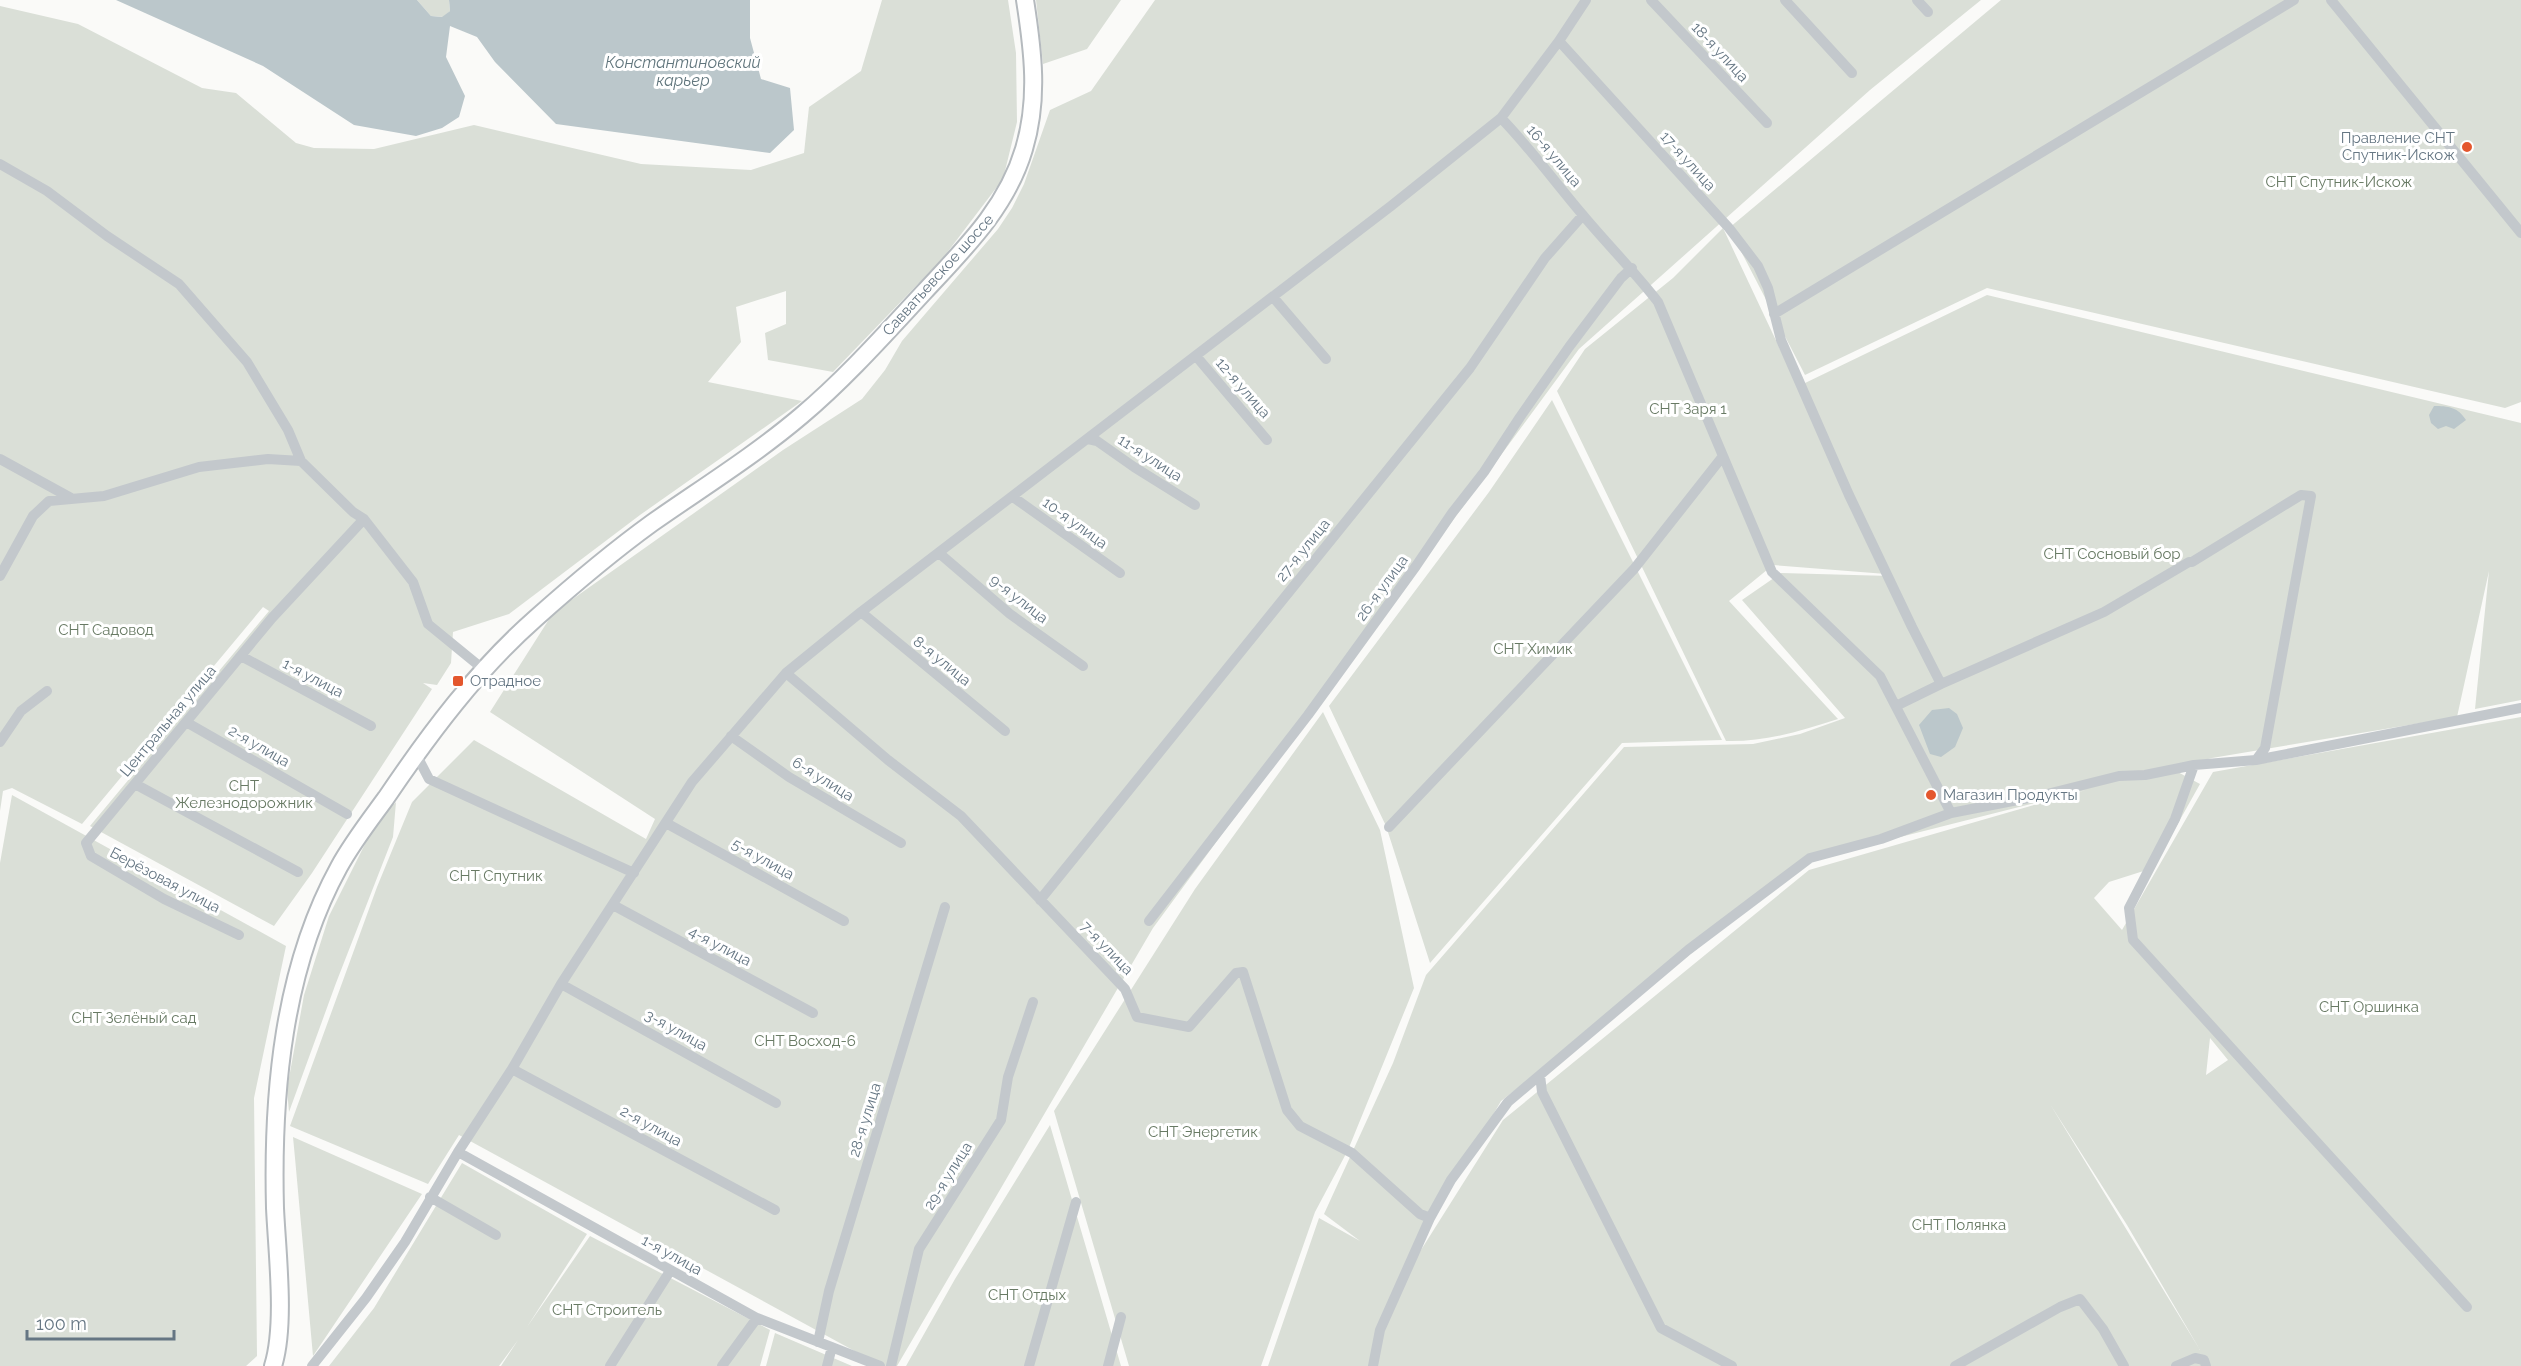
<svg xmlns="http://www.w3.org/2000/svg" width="2521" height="1366" font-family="Raleway,sans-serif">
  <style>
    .green { fill: #dadfd7; fill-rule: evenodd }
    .water { fill: #bbc7cb }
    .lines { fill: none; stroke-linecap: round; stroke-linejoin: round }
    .primary-casing { stroke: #b5babe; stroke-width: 20 }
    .minor { stroke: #c3c8cc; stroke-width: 10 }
    .primary { stroke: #fff; stroke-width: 16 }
    .poi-dot { fill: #e4572e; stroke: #fff; stroke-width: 2 }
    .labels { text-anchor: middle; stroke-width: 6; stroke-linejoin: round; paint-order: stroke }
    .street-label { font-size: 15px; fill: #657683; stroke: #fff }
    .poi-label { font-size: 15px; fill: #657683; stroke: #fff; text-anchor: start }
    .park-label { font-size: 15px; fill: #687a64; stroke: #fff }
    .water-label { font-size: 16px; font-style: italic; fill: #60757c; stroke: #fff }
  </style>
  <rect width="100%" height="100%" fill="#fafaf8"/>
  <!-- green -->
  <path class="green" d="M417,0H449L450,11L443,17L431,16Z
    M882,0H1008L1016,53L1017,122L1003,179L943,258L833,372L768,360L765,333L786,324V291L736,307L741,342L708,382L802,401L640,515L509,614L453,632L451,663L437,685L423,683L432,689L312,873L274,926L90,826L269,611L263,607L82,824L12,788L3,791L0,811V6L78,24L202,88L236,93L296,143L314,148L374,149L474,125L641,164L751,170L804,153L809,107L861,71Z
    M1036,0H1121L1087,49L1043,64Z
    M1155,0H1981L1870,90L1579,349L1153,928L897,1366H882L459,1135L428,1184L290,1126L377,887L412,802L474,740L646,839L655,819L490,712L553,613L783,450L862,399L885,370L902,341L998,229L1012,208L1024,184L1050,110L1091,91Z
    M2001,0H2521V402L2505,408L1987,288L1805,375L1729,228Z
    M1723,228L1886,574L1773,565L1729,601L1838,719C1801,731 1765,742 1726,741L1557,391L1585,349L1673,278Z
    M1987,295L2521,423V700L2475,709L2489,571L2457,717L2212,758L2138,777L2176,771L2200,784L2153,868L2109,882L2094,898L2122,930L2213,772L2521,717V1366H1268L1319,1218L1360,1241L1324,1214L1393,1063L1426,975L1624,747L1753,744L1800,734L1845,718L1742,600L1781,573L1890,576L1803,384ZM2086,790L1809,870L1503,1120L1409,1269L1446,1196L1501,1101L1813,859ZM2210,1038L2228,1060L2206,1075ZM2050,1104L2127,1225L2200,1350Z
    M1552,400L1722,740L1622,743L1430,963L1386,826L1329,706L1489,492Z
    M1323,712L1380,830L1414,988L1348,1150L1315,1212L1261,1366H1129L1054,1111L1195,889Z
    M12,795L286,946L254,1098L257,1356L246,1366H0V863Z
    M396,802L393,837L336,983L289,1112L287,1089L304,995L329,916L374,826Z
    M1050,1125L1121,1366H906L955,1279Z
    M293,1137L422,1194L313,1356L295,1158Z
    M462,1163L587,1234L527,1327L590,1236L770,1330L760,1366H501L518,1340L499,1366H329L374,1308Z
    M775,1333L852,1366H766Z"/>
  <!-- water -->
  <path class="water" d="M116,0H417L431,16L442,17L450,11L449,0H750V38L761,79L790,88L794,130L770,153L556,124L495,62L477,37L450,26L446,57L465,96L459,117L442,128L416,136L354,125L263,66Z
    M2434,406C2448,406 2458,407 2466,420L2454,429L2446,426L2438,429L2431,423L2429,415Z
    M1949,708L1957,714L1963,728L1955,747L1941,757L1930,754L1919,725L1932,710Z"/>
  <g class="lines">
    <!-- primary casing -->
    <g class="primary-casing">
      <path id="primary" d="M273,1366C286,1325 277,1252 275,1208C272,1093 283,969 339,867C352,843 370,820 386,798C430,733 477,670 536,618C573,585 612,552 652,523C702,488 755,455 801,416C846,378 885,334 925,291C965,248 1007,207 1024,149C1039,99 1033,51 1025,0"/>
    </g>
    <!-- minor -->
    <path class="minor" d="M1651,0L1767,123
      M1785,0L1852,73
      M1917,0L1928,12
      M2331,0L2521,233
      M1559,41L1729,228L1758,266L1768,288L1781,340L1849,495L1912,627L1941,684L1896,706
      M1501,118C1530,148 1555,182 1582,214C1607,244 1634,271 1658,302L1772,572L1880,676L1951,813
      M0,164L47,191L107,236L179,284L247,362L288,430L301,461L353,512L364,519L413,582L428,624L483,669
      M1273,297L1326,359
      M1774,314L2294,0
      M1196,356L1267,440
      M1088,439L1097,441L1134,467L1195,505
      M0,459L71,498
      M1013,497L1120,573
      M939,553L1010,614L1083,666
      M0,576L33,516L49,501L104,496L199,467L268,459L301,461
      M861,612L1005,731
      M241,656L371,726
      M786,673L888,760L961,816L1125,989L1137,1017L1189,1027L1236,973L1243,972L1287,1110L1300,1126L1352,1153L1420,1214L1430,1218
      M1941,684L2104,612L2189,562H2192L2301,495L2311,496L2265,748L2256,760
      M186,722L347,814
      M731,736L789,777L901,843
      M0,742L21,711L47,691
      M416,754L429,779L634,873
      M2194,765L2175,819L2129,908L2133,940L2467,1307
      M135,784L298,872
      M666,823L844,921
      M1389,827L1634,569L1723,456
      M1040,900L1470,368L1545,258L1583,215
      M613,905L813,1013
      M1149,921L1308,715L1416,566L1452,513L1484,472L1520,417L1569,347L1621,278L1632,268
      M239,935L164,899L91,856L86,843L272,618L364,519
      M561,984L776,1103
      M512,1069L775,1210
      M1540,1075L1542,1092L1661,1328L1732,1366
      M458,1152L757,1318L880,1366
      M430,1197L496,1235
      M818,1342L829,1291L945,907
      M312,1366L366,1298L405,1242L458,1152L512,1069L561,984L692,782L786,673L861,612L1391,206L1501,118L1559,41L1586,0
      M610,1366L670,1271
      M722,1366L757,1318
      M827,1366L832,1347
      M891,1366L919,1249L1001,1120L1008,1077L1033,1002
      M1029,1366L1076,1202
      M1108,1366L1121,1317
      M1373,1366L1380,1330L1430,1218L1451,1180L1508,1102L1688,950L1810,858L1881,839L1951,813L2039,796L2119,776L2145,775L2194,765L2256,760L2521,708
      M1955,1366L2060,1307L2080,1299L2103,1329L2124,1366
      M2176,1366L2195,1358L2204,1360L2206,1366"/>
    <!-- primary -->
    <use href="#primary" class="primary"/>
  </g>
  <!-- markers -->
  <g class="poi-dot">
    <circle cx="2467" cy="147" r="6"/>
    <rect x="452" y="675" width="12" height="12" rx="3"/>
    <circle cx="1931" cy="795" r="6"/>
  </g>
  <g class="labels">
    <!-- street labels -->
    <g class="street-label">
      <text transform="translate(1720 52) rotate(47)" y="5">18-я улица</text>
      <text transform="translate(1554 156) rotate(50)" y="5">16-я улица</text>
      <text transform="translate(1688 161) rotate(48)" y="5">17-я улица</text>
      <text transform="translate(938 275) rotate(-48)" y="5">Савватьевское шоссе</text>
      <text transform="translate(1243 388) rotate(49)" y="5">12-я улица</text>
      <text transform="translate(1150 458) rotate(33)" y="5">11-я улица</text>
      <text transform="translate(1075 523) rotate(36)" y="5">10-я улица</text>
      <text transform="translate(1303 550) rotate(-51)" y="5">27-я улица</text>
      <text transform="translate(1382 588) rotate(-54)" y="5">26-я улица</text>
      <text transform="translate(1019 599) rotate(38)" y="5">9-я улица</text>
      <text transform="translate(942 661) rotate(39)" y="5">8-я улица</text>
      <text transform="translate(313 678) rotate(28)" y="5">1-я улица</text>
      <text transform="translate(168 721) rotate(-50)" y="5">Центральная улица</text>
      <text transform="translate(259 746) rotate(30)" y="5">2-я улица</text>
      <text transform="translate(823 779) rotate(32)" y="5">6-я улица</text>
      <text transform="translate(763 859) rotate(29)" y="5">5-я улица</text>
      <text transform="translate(165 880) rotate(28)" y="5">Берёзовая улица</text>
      <text transform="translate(720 946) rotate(28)" y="5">4-я улица</text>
      <text transform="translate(1107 948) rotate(46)" y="5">7-я улица</text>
      <text transform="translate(676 1030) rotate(29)" y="5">3-я улица</text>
      <text transform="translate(865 1120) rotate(-73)" y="5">28-я улица</text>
      <text transform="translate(651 1126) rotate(29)" y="5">2-я улица</text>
      <text transform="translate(948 1176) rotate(-58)" y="5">29-я улица</text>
      <text transform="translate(672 1255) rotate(29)" y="5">1-я улица</text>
    </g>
    <!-- poi labels -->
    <g class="poi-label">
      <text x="2455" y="143" text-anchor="end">Правление СНТ<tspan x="2455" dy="17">Спутник-Искож</tspan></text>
      <text x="470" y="686">Отрадное</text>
      <text x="1943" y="800">Магазин Продукты</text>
    </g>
    <!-- park labels -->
    <g class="park-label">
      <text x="2339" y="187">СНТ Спутник-Искож</text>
      <text x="1688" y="414">СНТ Заря 1</text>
      <text x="2112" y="559">СНТ Сосновый бор</text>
      <text x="106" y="635">СНТ Садовод</text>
      <text x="1533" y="654">СНТ Химик</text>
      <text x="244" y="791">СНТ<tspan x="244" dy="17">Железнодорожник</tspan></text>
      <text x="496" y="881">СНТ Спутник</text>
      <text x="2369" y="1012">СНТ Оршинка</text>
      <text x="134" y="1023">СНТ Зелёный сад</text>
      <text x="805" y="1046">СНТ Восход-6</text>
      <text x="1203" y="1137">СНТ Энергетик</text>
      <text x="1959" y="1230">СНТ Полянка</text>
      <text x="1027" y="1300">СНТ Отдых</text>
      <text x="607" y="1315">СНТ Строитель</text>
    </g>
    <!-- water labels -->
    <g class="water-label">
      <text x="683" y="68">Константиновский<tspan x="683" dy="18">карьер</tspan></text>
    </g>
  </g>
  <!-- scale -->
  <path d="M27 1330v9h147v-9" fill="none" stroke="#657683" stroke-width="3"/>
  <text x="36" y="1330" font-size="18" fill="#657683" stroke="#ffffff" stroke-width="4.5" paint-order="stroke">100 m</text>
</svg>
